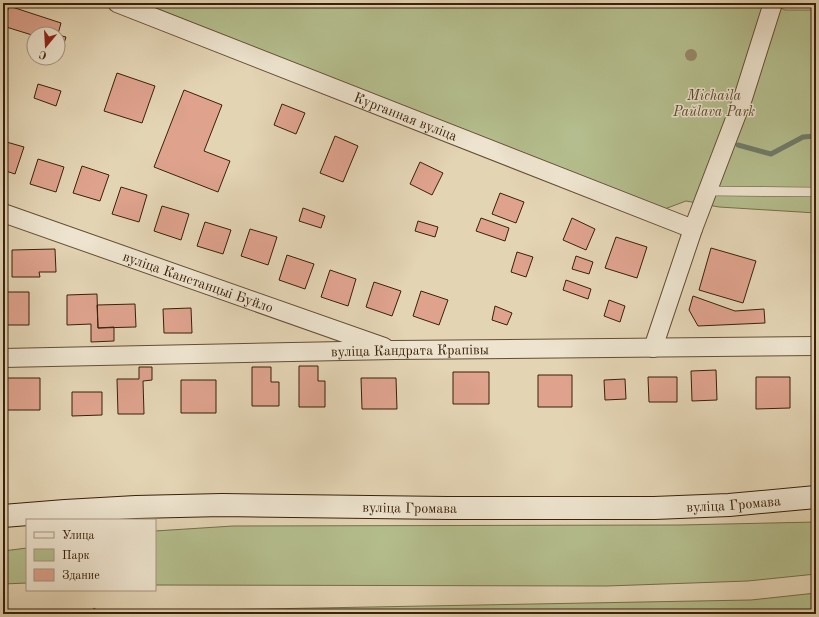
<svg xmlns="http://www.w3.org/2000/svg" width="819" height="617" font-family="'Old Standard TT',serif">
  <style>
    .green { fill: #b4bd8d; stroke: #766f4a }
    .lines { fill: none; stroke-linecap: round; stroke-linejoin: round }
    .stream { stroke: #707c6a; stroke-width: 5 }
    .building { fill: #dea28d; stroke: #392108 }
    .lane-casing { stroke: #644e33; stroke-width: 10 }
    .street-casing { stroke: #644e33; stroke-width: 20 }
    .secondary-casing { stroke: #392108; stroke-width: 24 }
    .lane { stroke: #ede3ce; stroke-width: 9 }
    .street { stroke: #ede3ce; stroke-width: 18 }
    .secondary { stroke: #ede3ce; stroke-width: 22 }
    .tree { fill: #978768 }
    .labels { text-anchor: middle; stroke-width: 3; stroke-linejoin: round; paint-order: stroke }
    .park-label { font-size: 14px; font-style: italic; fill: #584829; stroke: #ede3ce }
    .street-label { font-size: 14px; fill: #392108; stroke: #ede3ce }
  </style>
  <rect width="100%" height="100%" fill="#e3d4b4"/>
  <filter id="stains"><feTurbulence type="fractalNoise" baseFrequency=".005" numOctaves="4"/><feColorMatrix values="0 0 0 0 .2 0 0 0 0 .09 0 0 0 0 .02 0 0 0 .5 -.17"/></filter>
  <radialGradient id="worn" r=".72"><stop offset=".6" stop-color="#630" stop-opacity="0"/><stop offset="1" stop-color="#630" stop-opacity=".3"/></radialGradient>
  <!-- green -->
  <path class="green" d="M143,3H770L785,10H816V213L719,207L686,201L662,210Z
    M816,522V574L748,581L607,586L155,585V531L233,526L680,525Z
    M27,548V583L3,584V551Z
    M816,593V614H3L90,612L94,608L100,612L751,600Z"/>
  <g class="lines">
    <!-- stream -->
    <path class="stream" d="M738,145L771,154L803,137L816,136"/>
  </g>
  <!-- building -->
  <path class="building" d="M9,6L61,23L58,34H34V50L28,48L32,35L3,26Z
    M58,35L66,37L59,59L58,58Z
    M117,73L155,86L142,123L104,111Z
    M38,84L61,91L56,106L34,98Z
    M184,90L222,105L204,151L230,161L218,192L154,167Z
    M282,104L305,113L296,134L274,125Z
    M335,136L358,146L343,182L320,173Z
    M3,141L24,147L15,174L3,170Z
    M38,159L64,167L56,192L30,184Z
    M420,162L443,173L432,195L410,184Z
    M82,166L109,175L100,201L73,193Z
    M121,187L147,195L139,222L112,214Z
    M500,193L524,202L516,223L492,214Z
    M162,206L189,214L181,240L154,231Z
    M303,208L325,216L321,228L299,221Z
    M481,218L509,228L505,241L476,231Z
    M572,218L595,229L586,250L563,240Z
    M418,221L438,227L435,237L415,231Z
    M205,222L231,230L223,254L197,246Z
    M250,229L277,237L268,265L241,256Z
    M616,237L647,247L637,278L605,268Z
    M711,248L756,261L743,303L699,290Z
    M55,249L56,272H39L40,277H12V250Z
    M517,252L533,257L526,277L511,272Z
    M287,255L314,264L305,289L279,280Z
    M576,256L593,262L589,274L572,269Z
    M330,270L356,279L348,306L321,297Z
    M566,280L591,289L588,299L563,290Z
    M374,282L401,291L392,316L366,307Z
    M421,291L448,300L439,325L413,316Z
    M3,292H29V325H3Z
    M97,294L98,328L114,327V341L91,342V324L67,325V295Z
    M693,296L735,311L764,309L765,323L698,326L689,310Z
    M609,300L625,306L620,322L604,316Z
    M135,304L136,327L98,328L97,305Z
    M495,306L512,313L507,325L492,320Z
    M191,308L192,333H164L163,309Z
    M299,366H318V381H325V407H299Z
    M139,367H152V380L143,381L144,414H118L117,379H139Z
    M252,367H271V382H279V406H252Z
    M716,370L717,400L692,401L691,371Z
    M453,372H489V404H453Z
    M538,375H572V407H538Z
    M648,377H677V402H649Z
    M756,377H790V408L756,409Z
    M5,378H40V410H5Z
    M361,378H396L397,409H362Z
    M625,379L626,399L605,400L604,380Z
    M181,380H216V413H181Z
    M72,392H102V415L72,416Z"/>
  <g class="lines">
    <!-- lane casing -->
    <g class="lane-casing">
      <path id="lane" d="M708,191L816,192"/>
    </g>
    <!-- street casing -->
    <g class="street-casing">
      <g id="street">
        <path id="s1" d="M117,3L693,229"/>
        <path id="s2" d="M3,213L384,347"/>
        <path d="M653,348L693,229L743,98L773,3"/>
        <path id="s3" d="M3,358L394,350L816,346"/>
      </g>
    </g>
    <!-- secondary casing -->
    <g class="secondary-casing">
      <g id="secondary">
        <path id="s4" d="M3,516L65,511L136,507L222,505L447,508H654L729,505L816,497"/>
      </g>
    </g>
    <!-- lane -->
    <use href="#lane" class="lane"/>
    <!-- street -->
    <use href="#street" class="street"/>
    <!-- secondary -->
    <use href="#secondary" class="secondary"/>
  </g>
  <!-- trees -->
  <circle class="tree" cx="691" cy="55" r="6"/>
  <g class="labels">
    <!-- park labels -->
    <g class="park-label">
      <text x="714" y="100">Michaila<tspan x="714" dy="16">Paŭlava Park</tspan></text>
    </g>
    <!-- street labels -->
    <g class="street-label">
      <text dy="5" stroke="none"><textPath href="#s1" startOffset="310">Курганная вуліца</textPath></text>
      <text dy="5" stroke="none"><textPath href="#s2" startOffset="207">вуліца Канстанцыі Буйло</textPath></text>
      <text dy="5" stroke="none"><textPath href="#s3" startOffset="407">вуліца Кандрата Крапівы</textPath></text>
      <text dy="5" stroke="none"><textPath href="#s4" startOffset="731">вуліца Громава</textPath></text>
      <text dy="5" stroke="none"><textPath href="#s4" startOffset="407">вуліца Громава</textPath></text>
    </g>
  </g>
  <!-- margin -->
  <rect width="819" height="617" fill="none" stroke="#e3d4b4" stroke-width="16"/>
  <rect x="4" y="4" width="811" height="609" fill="none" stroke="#392108" stroke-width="2"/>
  <rect x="8" y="8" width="803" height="601" fill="none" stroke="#392108"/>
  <!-- legend -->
  <rect x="26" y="519" width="130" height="72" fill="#ede3ce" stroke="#a5957f"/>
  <rect x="34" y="532" width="20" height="6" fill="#ede3ce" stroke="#a5957f"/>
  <text x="62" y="539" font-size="12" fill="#392108">Улица</text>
  <rect x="34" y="549" width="20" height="12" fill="#b4bd8d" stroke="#a5957f"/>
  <text x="62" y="559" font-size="12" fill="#392108">Парк</text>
  <rect x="34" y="569" width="20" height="12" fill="#dea28d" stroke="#a5957f"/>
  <text x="62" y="579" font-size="12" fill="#392108">Здание</text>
  <!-- north arrow -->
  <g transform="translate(46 46) rotate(198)"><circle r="19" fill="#ede3ce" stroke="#a5957f"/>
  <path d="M0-3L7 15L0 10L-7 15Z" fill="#8f2418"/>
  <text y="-6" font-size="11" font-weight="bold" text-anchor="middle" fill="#392108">С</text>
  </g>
  <rect width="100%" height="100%" filter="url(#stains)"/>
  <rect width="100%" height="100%" fill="url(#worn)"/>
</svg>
